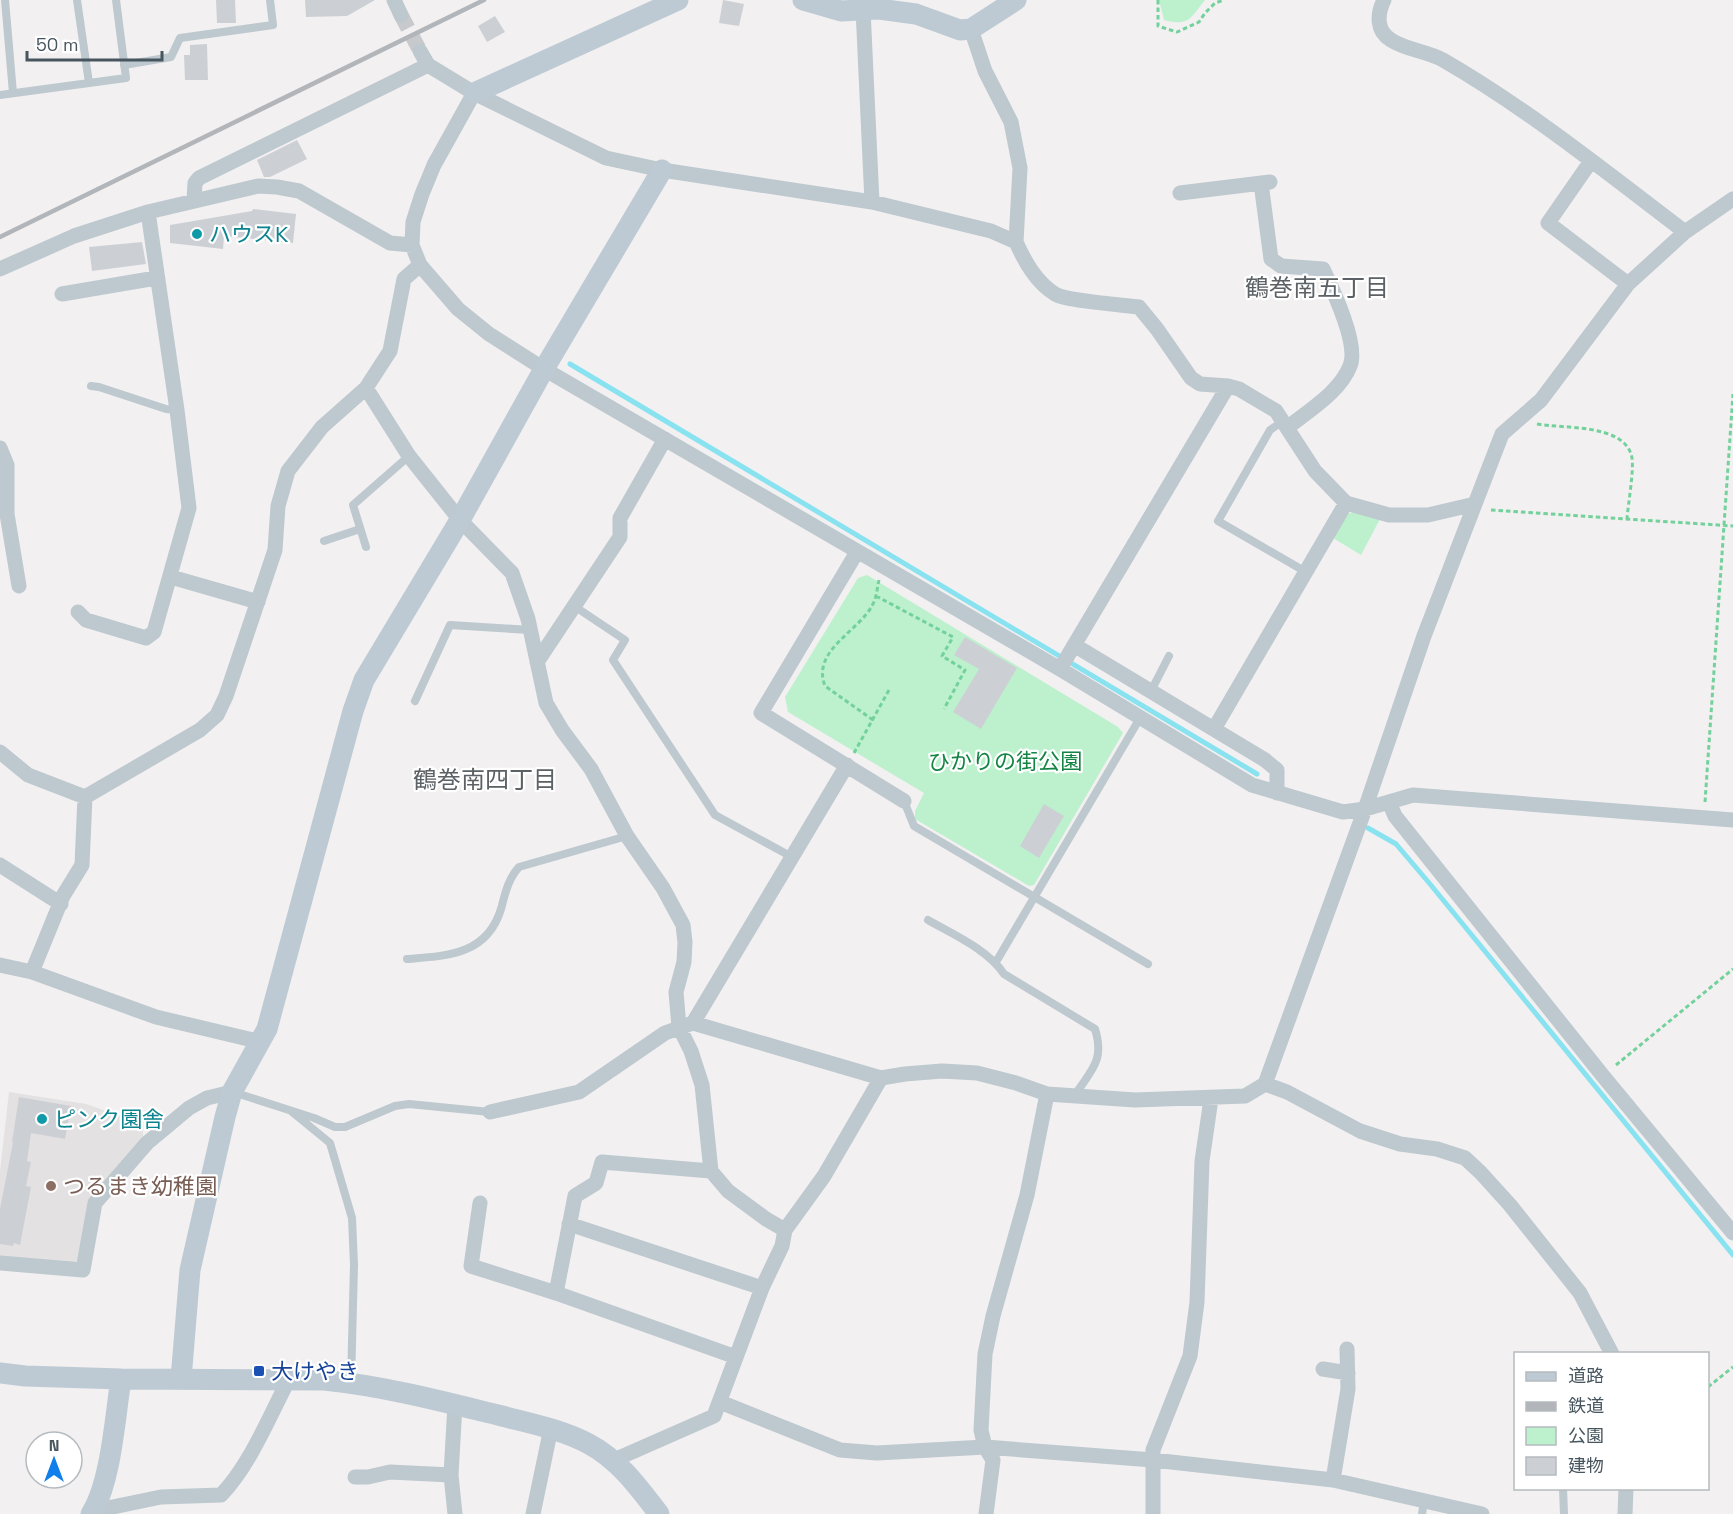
<svg xmlns="http://www.w3.org/2000/svg" width="1733" height="1514" font-family="'Space Grotesk','Noto Sans JP',sans-serif">
  <style>
    .education { fill: #e3e1e2 }
    .green { fill: #bdf1cd }
    .lines { fill: none; stroke-linecap: round; stroke-linejoin: round }
    .stream { stroke: #88e2f0; stroke-width: 5 }
    .building { fill: #ccd0d5 }
    .street-tunnel { stroke: #c7c9cc; stroke-width: 15; stroke-dasharray: 15 8; stroke-linecap: butt }
    .path { stroke: #73d19c; stroke-width: 3; stroke-dasharray: 4.5 3; stroke-linecap: butt }
    .lane { stroke: #bdc8cf; stroke-width: 8 }
    .street { stroke: #bdc8cf; stroke-width: 15 }
    .secondary { stroke: #bdcad4; stroke-width: 21 }
    .rail { stroke: #b2b5ba; stroke-width: 4.5 }
    .culture-dot { fill: #0f9aa8; stroke: #fff; stroke-width: 2 }
    .education-dot { fill: #8d6e63; stroke: #fff; stroke-width: 2 }
    .transit-dot { fill: #1a4fb4; stroke: #fff; stroke-width: 2 }
    .labels { text-anchor: middle; stroke-width: 4.5; stroke-linejoin: round; paint-order: stroke }
    .culture-label { font-size: 22px; fill: #0d838f; stroke: #fff; text-anchor: start }
    .park-label { font-size: 22px; fill: #138444; stroke: #fff }
    .education-label { font-size: 22px; fill: #785e54; stroke: #fff; text-anchor: start }
    .transit-label { font-size: 22px; fill: #164399; stroke: #fff; text-anchor: start }
    .neighbourhood-label { font-size: 24px; fill: #5c6165; stroke: #fff }
  </style>
  <rect width="100%" height="100%" fill="#f2f0f0"/>
  <!-- education -->
  <path class="education" d="M9,1092L86,1104L143,1124V1137L89,1201L80,1259L72,1264L0,1260V1171Z"/>
  <!-- green -->
  <path class="green" d="M1159,0H1205C1191,17 1190,27 1164,20Z
    M1357,511L1380,519L1361,555L1333,538L1347,514Z
    M867,575L1118,727L1123,733L1034,885L1029,886L915,819V811L924,793L788,712L785,697L858,578Z"/>
  <g class="lines">
    <!-- stream -->
    <path class="stream" d="M570,364L1257,774
      M1368,828L1396,844L1430,884L1733,1255"/>
  </g>
  <!-- building -->
  <path class="building" d="M216,0H235L236,23H217Z
    M305,0H375L347,16L306,17Z
    M723,0L744,4L739,26L719,23Z
    M495,16L505,32L487,42L478,26Z
    M207,44L208,80H185L184,55H190V45Z
    M297,140L307,159L270,177H264L257,160Z
    M253,209L296,214L293,243L224,236L223,249L170,243V225L252,211Z
    M142,242L146,264L92,271L89,247Z
    M965,637L1017,668L981,729L953,712L979,669L954,655Z
    M1044,804L1064,816L1039,858L1020,846Z
    M19,1097L71,1106L65,1139L31,1133L27,1161L31,1162L26,1186L31,1187L20,1245L14,1243L13,1246L0,1244V1209L13,1142H12Z"/>
  <g class="lines">
    <!-- street-tunnel -->
    <path class="street-tunnel" d="M401,15L420,51"/>
    <!-- path -->
    <path class="path" d="M1158,0V26L1177,32L1199,22L1205,13L1215,3L1224,0
      M1537,424C1563,429 1626,423 1632,458C1634,471 1628,505 1627,519
      M1491,510L1733,526
      M876,596L953,637L942,656L965,670L944,709
      M873,720L825,686C811,650 860,631 873,604C877,596 877,588 879,580
      M854,753L889,690
      M1705,802L1733,394
      M1616,1065L1733,969
      M1708,1387L1733,1367"/>
    <!-- lane -->
    <path class="lane" d="M5,0L13,93
      M77,0L89,83
      M124,65L171,57L180,38L273,25L270,0
      M0,95L126,78L116,0
      M91,386L99,387L166,409L177,410
      M1283,421L1270,430L1218,521L1306,572
      M324,541L360,529
      M366,547L353,505L409,456
      M574,606L625,640L613,660L715,815L792,857
      M1151,691L1169,656
      M415,701L450,625L530,630
      M904,801L914,826L1148,964
      M928,920C954,935 987,949 1004,974L1095,1029C1105,1061 1091,1070 1075,1095
      M407,959C447,956 487,955 501,909C505,894 508,879 519,867L627,836
      M996,962L1140,718
      M233,1092L314,1118L335,1127H345L395,1106L409,1104L490,1112
      M291,1111L330,1143L352,1218L354,1265L351,1382
      M1563,1488L1564,1514
      M1422,1514L1424,1501"/>
    <!-- street -->
    <path class="street" d="M394,0L401,15
      M1384,0C1377,14 1376,31 1391,40C1406,50 1427,51 1443,60C1528,109 1606,172 1685,232
      M863,9L872,202
      M971,29L985,71L1011,122L1020,168L1016,242
      M420,51L428,65L474,93L606,158L662,170L872,202L991,231L1016,242C1025,262 1036,282 1055,294C1067,301 1123,305 1139,307L1157,329L1191,378L1200,384L1228,386L1239,389L1276,411L1315,471L1346,503L1389,515H1428L1475,504
      M474,93L434,165L422,194L413,222L412,245L420,265L458,309L489,334L544,369L1060,669L1252,785L1343,812L1365,809L1413,795L1733,820
      M1591,161L1548,223L1628,284
      M1261,183L1271,259L1281,266L1323,269C1333,290 1359,345 1350,366C1340,392 1308,411 1287,428
      M1180,193L1270,182
      M194,200L195,183L199,178L428,65
      M0,269L74,236L148,212L258,186L277,187L299,191L390,243L412,245
      M62,294L156,278
      M366,388L409,456L460,520L512,573L528,619L546,703L562,730L591,769L627,836L663,888L683,925L685,942L684,962L676,992L679,1027L691,1051L702,1085L711,1171L728,1191L766,1219L785,1230
      M0,448L7,465V514L19,586
      M857,552L761,713L904,801
      M171,577L258,602
      M78,612L86,620L146,638L154,632L189,508L177,410L148,212
      M1074,645L1265,760L1277,770V793
      M537,662L620,537V518L665,439
      M1060,669L1228,386
      M1214,729L1346,503
      M0,752L28,775L85,797
      M85,797L200,730L217,715L226,696L275,550L278,506L288,471L322,427L366,388L390,351L404,279L420,265
      M1389,802L1395,816L1603,1076L1733,1233
      M0,865L61,904
      M0,965L32,972L156,1017L261,1042
      M32,972L63,896L82,865L85,797
      M693,1023L847,765
      M1265,1084L1287,1092L1360,1131L1400,1144L1437,1149L1465,1158L1481,1173L1510,1205L1580,1293L1612,1354
      M490,1112L579,1092L665,1033L693,1023L881,1078
      M711,1171L602,1162L596,1183L575,1196L556,1293L736,1357
      M480,1203L471,1266L556,1293
      M569,1224L762,1288
      M0,1263L83,1270L95,1203L147,1143L189,1108L207,1098L232,1092
      M1323,1369L1348,1373
      M720,1402L840,1450L877,1453L985,1447L1153,1460L1333,1480L1482,1514
      M614,1460L714,1416L762,1288L782,1246L785,1230L824,1176L881,1078L905,1074L942,1071L977,1073L1016,1083L1047,1094L1135,1100L1245,1096L1265,1084L1365,809L1424,636L1502,434L1541,400L1628,284L1685,232L1733,199
      M355,1477H368L390,1472L451,1475
      M1333,1480L1348,1389L1347,1349
      M93,1511L161,1497L221,1495C250,1465 269,1417 289,1379
      M455,1514L451,1475L455,1404
      M533,1514L551,1428
      M986,1514L993,1460L985,1447L981,1430L985,1354L993,1316L1027,1195L1047,1094
      M1153,1514V1450L1190,1356L1197,1302L1202,1161L1211,1099
      M1625,1514L1626,1488"/>
    <!-- secondary -->
    <path class="secondary" d="M803,0L841,11L879,9L916,14L960,30L971,29L1016,0
      M474,93L678,0
      M0,1373L25,1376L121,1379L324,1380C383,1386 441,1401 498,1415C528,1423 561,1429 589,1444C619,1460 639,1488 659,1514
      M181,1379L190,1270L225,1117L232,1092L267,1029L353,711L364,680L460,520L544,369L662,170
      M91,1514C111,1483 115,1417 121,1379"/>
    <!-- rail -->
    <path class="rail" d="M0,237L484,0"/>
  </g>
  <!-- markers -->
  <g class="culture-dot">
    <circle cx="197" cy="234" r="6"/>
    <circle cx="42" cy="1119" r="6"/>
  </g>
  <circle class="education-dot" cx="51" cy="1186" r="6"/>
  <rect class="transit-dot" x="253" y="1365" width="12" height="12" rx="3"/>
  <g class="labels">
    <!-- culture labels -->
    <g class="culture-label">
      <text x="209" y="242">ハウスK</text>
      <text x="54" y="1127">ピンク園舎</text>
    </g>
    <!-- park labels -->
    <g class="park-label">
      <text x="1005" y="769">ひかりの街公園</text>
    </g>
    <!-- education labels -->
    <g class="education-label">
      <text x="63" y="1194">つるまき幼稚園</text>
    </g>
    <!-- transit labels -->
    <g class="transit-label">
      <text x="271" y="1379">大けやき</text>
    </g>
    <!-- neighbourhood labels -->
    <g class="neighbourhood-label">
      <text x="1317" y="296">鶴巻南五丁目</text>
      <text x="485" y="788">鶴巻南四丁目</text>
    </g>
  </g>
  <!-- legend -->
  <rect x="1514" y="1352" width="195" height="138" fill="#ffffff" stroke="#b5bbbf" stroke-width="1.5"/>
  <rect x="1526" y="1372" width="30" height="9" fill="#bdcad4" stroke="#b5bbbf" stroke-width="1.5"/>
  <text x="1568" y="1382" font-size="18" fill="#47555e">道路</text>
  <rect x="1526" y="1402" width="30" height="9" fill="#b2b5ba" stroke="#b5bbbf" stroke-width="1.5"/>
  <text x="1568" y="1412" font-size="18" fill="#47555e">鉄道</text>
  <rect x="1526" y="1427" width="30" height="18" fill="#bdf1cd" stroke="#b5bbbf" stroke-width="1.5"/>
  <text x="1568" y="1442" font-size="18" fill="#47555e">公園</text>
  <rect x="1526" y="1457" width="30" height="18" fill="#ccd0d5" stroke="#b5bbbf" stroke-width="1.5"/>
  <text x="1568" y="1472" font-size="18" fill="#47555e">建物</text>
  <!-- north arrow -->
  <g transform="translate(54 1460)"><circle r="28" fill="#ffffff" stroke="#b5bbbf" stroke-width="1.5"/>
  <path d="M0-4.5L10 22L0 15L-10 22Z" fill="#117feb"/>
  <text y="-9" font-size="16" font-weight="bold" text-anchor="middle" fill="#47555e">N</text>
  </g>
  <!-- scale -->
  <path d="M27 51v9h135v-9" fill="none" stroke="#47555e" stroke-width="3"/>
  <text x="36" y="51" font-size="18" fill="#47555e" stroke="#ffffff" stroke-width="4.5" paint-order="stroke">50 m</text>
</svg>
